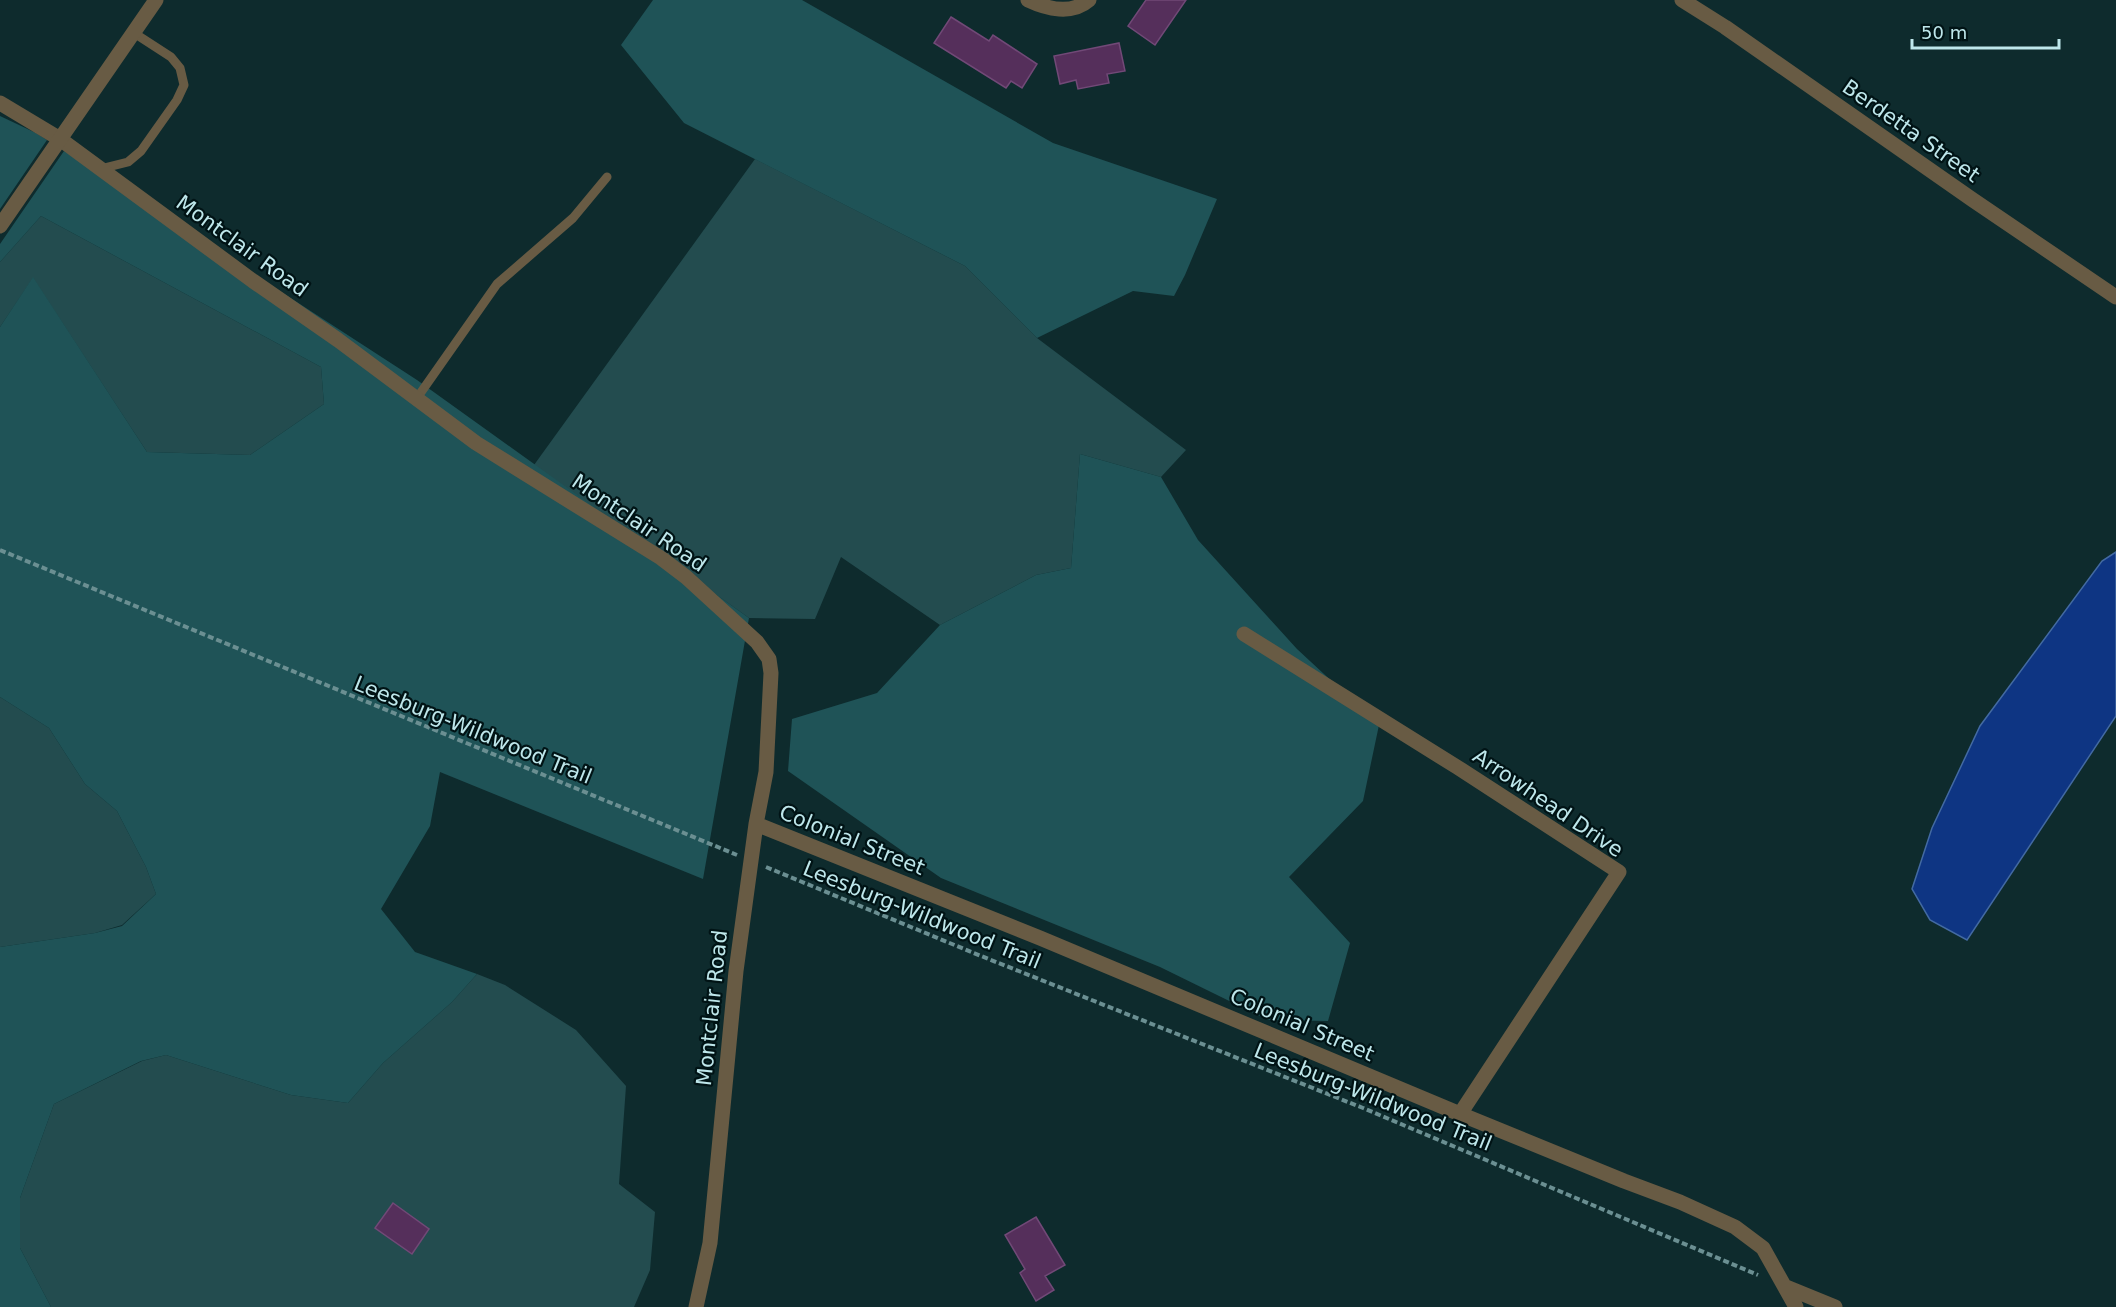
<svg xmlns="http://www.w3.org/2000/svg" width="2116" height="1307" font-family="'DejaVu Sans',sans-serif">
  <style>
    .green { fill: #234c4f }
    .forest { fill: #1f5357 }
    .water { fill: #0e3583; stroke: #436aa2; stroke-width: 1.5 }
    .building { fill: #552f5b; stroke: #714977; stroke-width: 1.5 }
    .lines { fill: none; stroke-linecap: round; stroke-linejoin: round }
    .path { stroke: #6b8f92; stroke-width: 4; stroke-dasharray: 6 3; stroke-linecap: butt }
    .service { stroke: #685b44; stroke-width: 9 }
    .minor { stroke: #685b44; stroke-width: 15 }
    .tertiary { stroke: #685b44; stroke-width: 15 }
    .labels { text-anchor: middle; stroke-width: 4.5; stroke-linejoin: round; paint-order: stroke }
    .street-label { font-size: 21px; fill: #bee7eb; stroke: #001315 }
  </style>
  <rect width="100%" height="100%" fill="#0e2b2d"/>
  <!-- green -->
  <path class="green" d="M755,159L965,266L1037,338L1186,450L1161,477L1080,454L1071,568L1036,575L940,625L841,557L815,619L749,618L534,465Z
    M41,216L321,367L324,404L250,455L147,452L33,278L0,327V262Z
    M0,697L49,728L85,784L117,811L146,867L156,894L122,925L95,933L0,947Z
    M477,974L505,985L576,1030L626,1086L619,1184L655,1212L650,1270L634,1307H51L20,1248V1198L54,1104L142,1061L166,1055L291,1095L348,1103L383,1063L452,1002Z"/>
  <!-- forest -->
  <path class="forest" d="M653,0H802L1053,143L1217,199L1185,275L1174,296L1133,291L1037,338L965,266L684,123L621,45Z
    M0,116L36,133L47,140L0,209Z
    M64,151L417,380L749,618L703,879L440,772L430,826L381,909L415,952L477,974L452,1002L383,1063L348,1103L291,1095L166,1055L141,1061L54,1104L20,1198V1248L51,1307H0V947L95,933L122,926L156,894L146,867L117,811L85,784L49,728L0,697V327L33,277L147,452L250,455L324,404L321,367L41,216L0,262V244Z
    M1080,454L1161,477L1198,540L1297,649L1379,725L1363,801L1289,877L1350,943L1328,1021L1268,1020L1160,967L941,878L788,771L792,719L877,693L940,625L1036,575L1071,568Z"/>
  <!-- water -->
  <path class="water" d="M2116,552V716L1967,940L1930,920L1912,889L1932,828L1980,726L2102,561Z"/>
  <!-- building -->
  <path class="building" d="M1146,0H1186L1155,45L1128,26Z
    M951,17L989,41L993,35L1037,64L1022,88L1011,81L1006,88L934,43Z
    M1119,43L1125,71L1107,74L1109,83L1078,89L1076,80L1060,84L1054,56Z
    M393,1203L429,1229L412,1254L375,1228Z
    M1036,1217L1065,1265L1045,1276L1054,1290L1036,1301L1020,1273L1025,1269L1005,1235Z"/>
  <g class="lines">
    <!-- path -->
    <path class="path" d="M0,550L737,855
      M766,867L981,956L1363,1108L1758,1275"/>
    <!-- service -->
    <path class="service" d="M100,169L128,162L141,151L177,100L184,85L180,68L171,57L134,33
      M417,398L497,284L573,218L607,177"/>
    <!-- minor -->
    <path class="minor" d="M1028,0C1047,9 1072,15 1089,0
      M1682,0L1725,27L1973,200L2116,297
      M0,103L60,139L253,281L338,340L476,443L661,558L686,577L757,642L769,659L771,673L766,772L756,824L736,971L710,1243L696,1307
      M1244,634L1457,767L1619,872L1460,1114
      M756,824L1040,938L1460,1114L1624,1181L1680,1202L1735,1227L1763,1248L1796,1307
      M1786,1287L1835,1307"/>
    <!-- tertiary -->
    <path class="tertiary" d="M0,226L156,0"/>
  </g>
  <g class="labels">
    <!-- street labels -->
    <g class="street-label">
      <text transform="translate(1911 131) rotate(35)" y="7">Berdetta Street</text>
      <text transform="translate(242 246) rotate(36)" y="7">Montclair Road</text>
      <text transform="translate(639 523) rotate(34)" y="7">Montclair Road</text>
      <text transform="translate(473 730) rotate(22)" y="7">Leesburg-Wildwood Trail</text>
      <text transform="translate(1548 803) rotate(34)" y="7">Arrowhead Drive</text>
      <text transform="translate(852 840) rotate(22)" y="7">Colonial Street</text>
      <text transform="translate(922 915) rotate(22)" y="7">Leesburg-Wildwood Trail</text>
      <text transform="translate(712 1008) rotate(-84)" y="7">Montclair Road</text>
      <text transform="translate(1302 1025) rotate(23)" y="7">Colonial Street</text>
      <text transform="translate(1373 1097) rotate(22)" y="7">Leesburg-Wildwood Trail</text>
    </g>
  </g>
  <!-- scale -->
  <path d="M1912 39v9h147v-9" fill="none" stroke="#bee7eb" stroke-width="3"/>
  <text x="1921" y="39" font-size="18" fill="#bee7eb" stroke="#001315" stroke-width="4.5" paint-order="stroke">50 m</text>
</svg>
